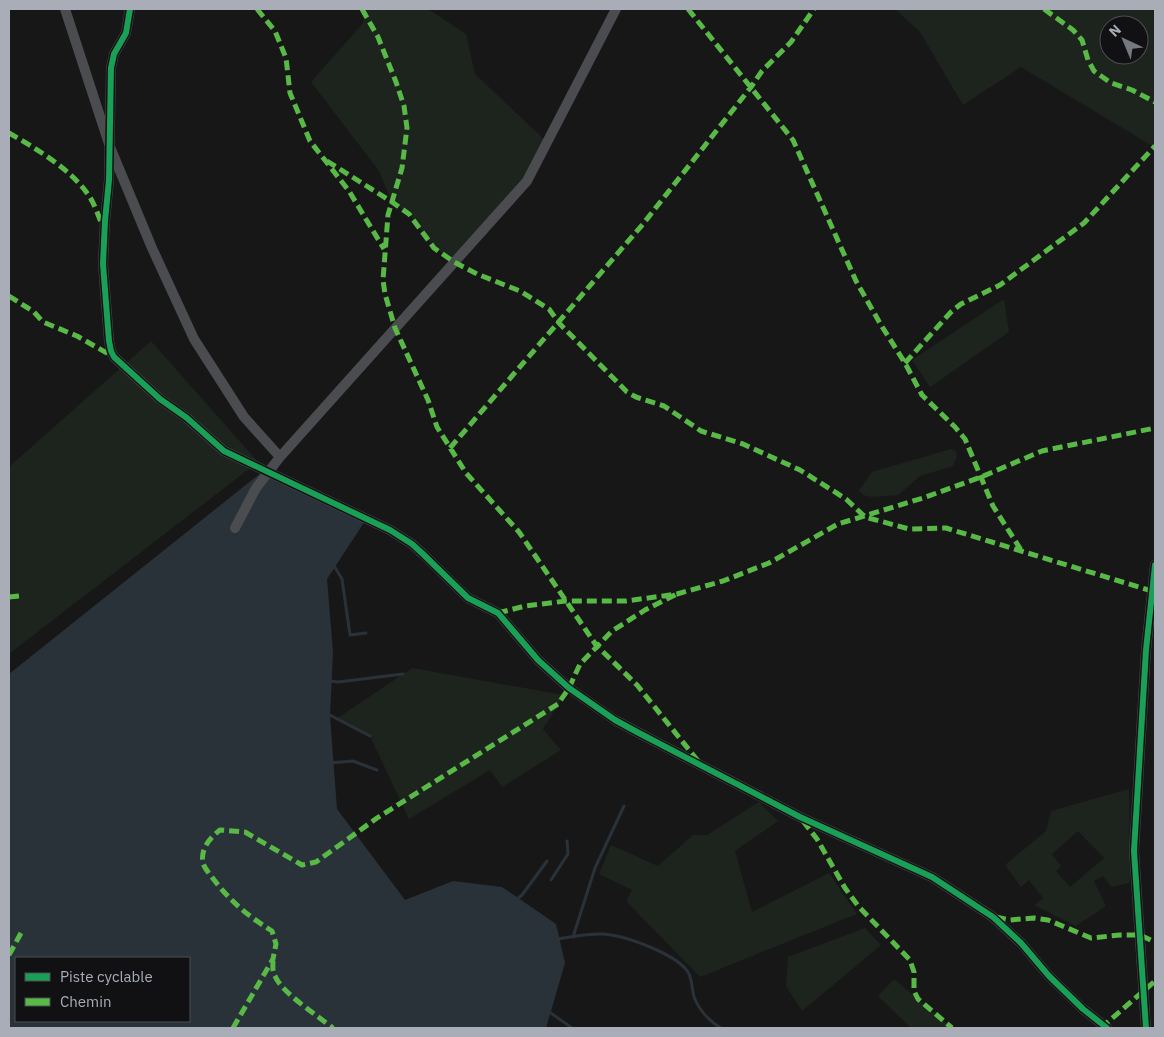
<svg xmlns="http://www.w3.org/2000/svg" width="1164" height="1037" font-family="'IBM Plex Sans',sans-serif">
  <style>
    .green { fill: #1d241e; fill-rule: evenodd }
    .water { fill: #2a3239; fill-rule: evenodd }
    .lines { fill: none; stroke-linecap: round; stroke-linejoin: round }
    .stream { stroke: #2a3239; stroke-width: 3 }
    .street { stroke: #4b4c50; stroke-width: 10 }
    .quiet { stroke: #58b947; stroke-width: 5; stroke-dasharray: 10 5; stroke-linecap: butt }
    .cycleway-casing { stroke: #111113; stroke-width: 9 }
    .cycleway { stroke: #1a9f57; stroke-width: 6 }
  </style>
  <rect width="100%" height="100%" fill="#171717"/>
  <!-- green -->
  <path class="green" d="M367,9H428L466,34L475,74L547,142L527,181L454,262L434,248L409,214L392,202L379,171L311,82L363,23Z
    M895,9H1155V146L1154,147L1021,67L963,105L920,32ZM1109,25H1139V55H1109Z
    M1004,299L1009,332L930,387L912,360Z
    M151,341L258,462L9,654V467Z
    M951,449L956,451L957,456L953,466L920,476L898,495L872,497L863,495L859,490L872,472Z
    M412,668L564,695L543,729L561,750L502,787L490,770L409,819L370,736L336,719Z
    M1129,789L1130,883L1111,887L1103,876L1094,881L1106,906L1076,926L1034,905L1043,898L1029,880L1021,887L1005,865L1046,831L1051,811ZM1078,831L1104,858L1070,887L1056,871L1061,866L1052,854Z
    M759,802L778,821L735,851L752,912L829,873L857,914L700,977L626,901L632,890L599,874L611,845L658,866L693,835H707Z
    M865,928L881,945L802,1011L786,986L788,957Z
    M894,979L951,1027L911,1028L878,996Z"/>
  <!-- water -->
  <path class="water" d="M262,472L365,521L327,579L333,652L330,716L337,809L405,900L453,881L502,887L556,924L565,963L546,1028H9V674ZM16,958H189V1021H16Z"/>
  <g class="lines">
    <!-- stream -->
    <path class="stream" d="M333,564L342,579L350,635L366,633
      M330,681L338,682L403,674
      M326,713L370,736
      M329,763L353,761L377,770
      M551,880L568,854L567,841
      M516,900L522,895L547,861
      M573,937L595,868L624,806
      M557,939C572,937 588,933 603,934C624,935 680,955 689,974C692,981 692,989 694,997C699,1010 710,1022 721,1028
      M548,1011L572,1028"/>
    <!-- street -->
    <path class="street" d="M65,9L110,147L152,248L194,339L244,417L280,457L527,181L616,9
      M130,9L126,33L114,54L111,68L109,180L105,221L103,264L109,341L111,351L114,357L160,399L187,418L224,451L390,530L412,544L423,554L468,598L498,613L538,660L569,688L615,720L637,732L800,817L932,877L993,917L1021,943L1049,976L1083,1009L1107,1028
      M235,528L256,488L280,457
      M1146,1028L1134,851L1146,650L1155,565"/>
    <!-- quiet -->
    <path class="quiet" d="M257,9L275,31L286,58L290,93L310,141L349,191L384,249
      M362,9L378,37L396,82L404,106L407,128L402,168L388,215L383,280L385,294L395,328L428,400L437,427L466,473L519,532L596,645L637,685L698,761
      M688,9L793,140L856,281L881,325L905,363L922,395L955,427L965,439L993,506L1021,550
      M1044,9L1073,30L1082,40L1088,60L1094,71L1111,83L1132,90L1155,102
      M9,133C35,148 69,168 87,193C94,202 98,215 102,225
      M327,161L392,202L409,214L434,248L454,262L477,274L520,291L549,309L559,323L627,392L636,397L664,406L701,431L743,444L800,470L846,499L865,517L909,529L946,528L1155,592
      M9,296L34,312L43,322L77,336L112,356
      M905,363L951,312L961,304L1000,285L1084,223L1155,146
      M450,448L643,224L751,87L762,71L791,42L814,9
      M9,597L19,596
      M498,613L525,606L566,601H626L677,594L723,581L769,563L838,524L923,498L981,477L1042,451L1155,428
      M803,821L817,839L845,888L859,907L910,960L914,972V991L918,999L952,1028
      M996,917L1010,920L1034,918L1048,920L1091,938L1120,935H1140L1155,942
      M9,955L21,933
      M273,961C273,966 272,971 275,976C282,993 318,1016 333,1028
      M233,1028L273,959L276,944L272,931C245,914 230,901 211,876C208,872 204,867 203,863C200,849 210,838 220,830L245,832L302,865L316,862L377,818L558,704L569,688L580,664L612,631L645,610L677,594
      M1101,1028L1155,981"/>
    <!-- cycleway casing -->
    <g class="cycleway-casing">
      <path id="cycleway" d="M130,9L126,33L114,54L111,68L109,180L105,221L103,264L109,341L111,351L114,357L160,399L187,418L224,451L390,530L412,544L423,554L468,598L498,613L538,660L569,688L615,720L637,732L800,817L932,877L993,917L1021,943L1049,976L1083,1009L1107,1028
        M1146,1028L1134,851L1146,650L1155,565"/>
    </g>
    <!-- cycleway -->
    <use href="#cycleway" class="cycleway"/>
  </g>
  <!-- border -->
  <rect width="1164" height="1037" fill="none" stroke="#a8adb8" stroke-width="20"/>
  <!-- legend -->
  <rect x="15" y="957" width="175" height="65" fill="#111113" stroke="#4d4f55"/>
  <rect x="25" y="973" width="25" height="8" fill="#1a9f57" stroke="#4d4f55"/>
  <text x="60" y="982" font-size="15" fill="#a8adb8">Piste cyclable</text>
  <rect x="25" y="998" width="25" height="8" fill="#58b947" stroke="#4d4f55"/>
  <text x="60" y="1007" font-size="15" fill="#a8adb8">Chemin</text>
  <!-- north arrow -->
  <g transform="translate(1124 40) rotate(316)"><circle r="24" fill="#111113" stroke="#4d4f55"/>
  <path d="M0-4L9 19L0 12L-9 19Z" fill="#757880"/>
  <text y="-8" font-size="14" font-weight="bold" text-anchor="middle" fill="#a8adb8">N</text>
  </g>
</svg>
